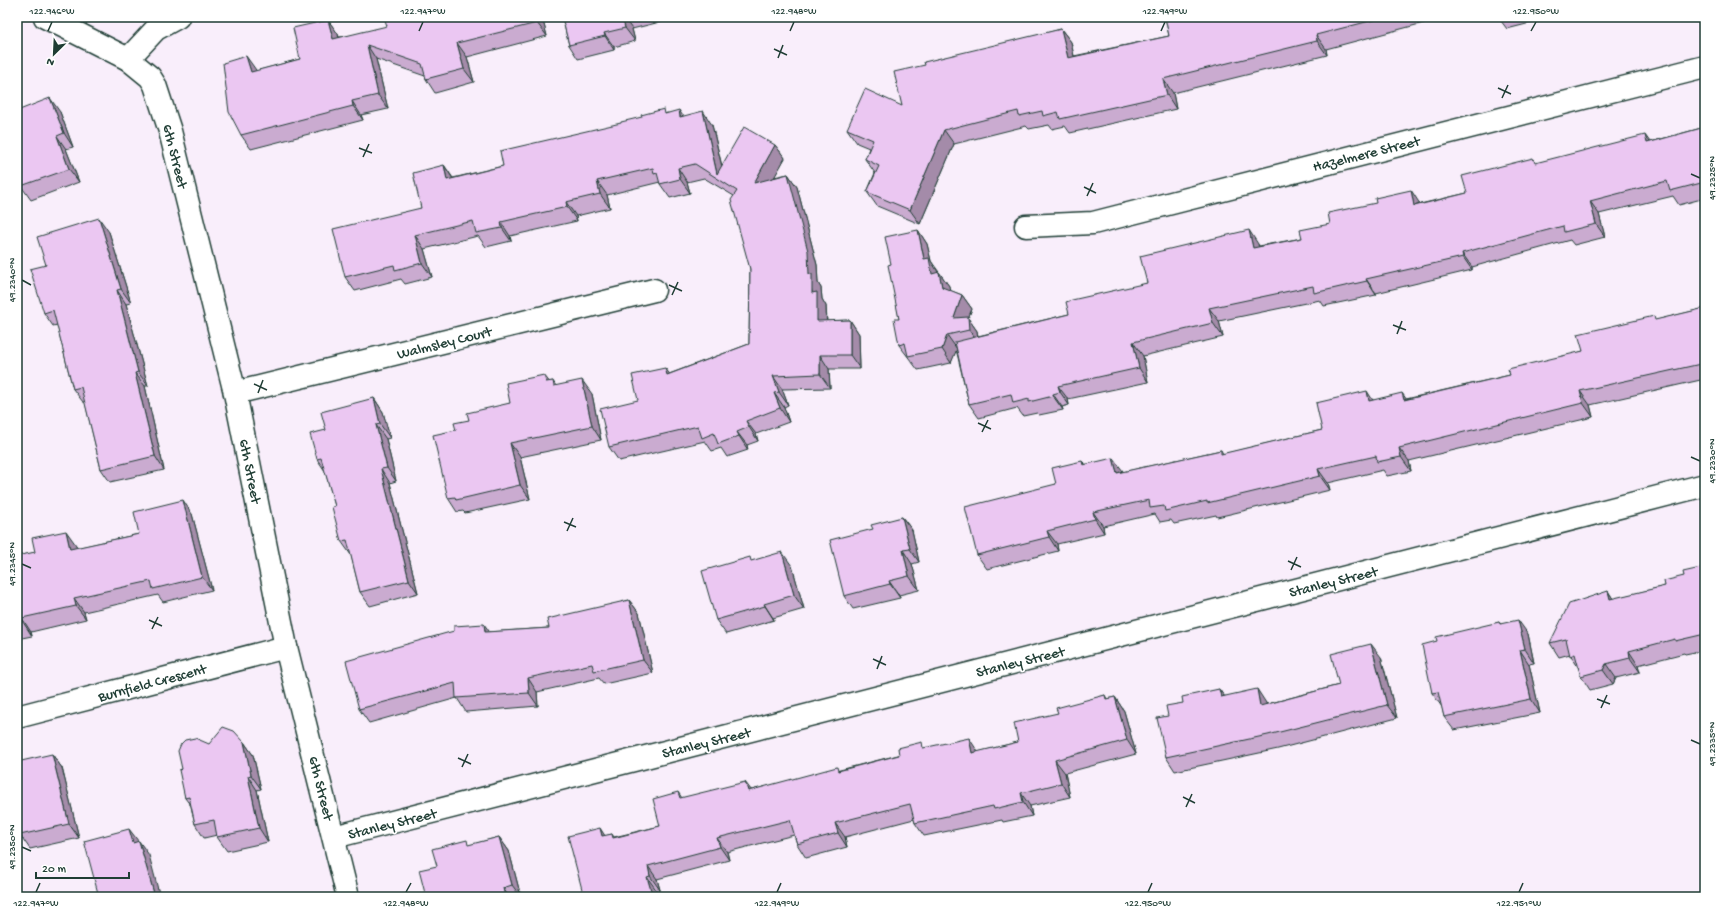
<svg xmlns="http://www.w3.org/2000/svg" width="1722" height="914" font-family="'Gochi Hand',sans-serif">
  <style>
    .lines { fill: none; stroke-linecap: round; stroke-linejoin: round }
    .minor-casing { stroke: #1f3d34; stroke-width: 25 }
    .tertiary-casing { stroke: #1f3d34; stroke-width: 25 }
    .minor { stroke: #fff; stroke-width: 22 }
    .tertiary { stroke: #fff; stroke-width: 22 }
    .wall { fill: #caabd0; stroke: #1f3d34 }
    .shaded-wall { fill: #a48ba9; stroke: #1f3d34 }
    .building { fill: #ebc7f2; stroke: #1f3d34 }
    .ticks { fill: none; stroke: #1f3d34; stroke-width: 1.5 }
    .labels { text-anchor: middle; stroke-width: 3.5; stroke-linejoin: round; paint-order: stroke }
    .street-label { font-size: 15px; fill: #1f3d34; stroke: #fff }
    .neatline { fill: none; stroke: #1f3d34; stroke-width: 1.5 }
    .ticks-label { font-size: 10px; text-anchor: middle; fill: #1f3d34 }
  </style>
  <rect width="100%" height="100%" fill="#f9eefb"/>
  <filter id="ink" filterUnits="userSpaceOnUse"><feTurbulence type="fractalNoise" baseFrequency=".025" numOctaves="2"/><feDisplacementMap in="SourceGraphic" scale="8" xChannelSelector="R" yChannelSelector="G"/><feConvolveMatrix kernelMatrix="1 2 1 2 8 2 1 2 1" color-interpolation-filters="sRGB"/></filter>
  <g filter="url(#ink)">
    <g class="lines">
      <!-- minor casing -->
      <g class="minor-casing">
        <path id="minor" d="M128,59L156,29L178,17
          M1026,226L1093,223L1705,67
          M235,393L654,290
          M17,717L286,647
          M334,837L1705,485"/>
      </g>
      <!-- tertiary casing -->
      <g class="tertiary-casing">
        <path id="tertiary" d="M45,17L128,59L150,77L155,85L170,131L235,393L286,647L348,897"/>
      </g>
      <!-- minor -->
      <use href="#minor" class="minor"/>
      <!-- tertiary -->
      <use href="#tertiary" class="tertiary"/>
    </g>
    <!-- wall -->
    <path class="wall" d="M542,17L547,36L467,57L474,82L435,93L426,79L425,76L376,59L388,109L361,115L363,120L251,149L241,135L256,70V71L300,59L328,20L338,34L339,37Z
      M562,17H680L632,29L635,41L614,47V50L578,59L569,45Z
      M1165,17H1446L1326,49L1327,55L1173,93L1176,109L1070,133L1065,126L1052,129L1049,125L1029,129L1026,126L954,144L920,224L877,206L867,192L875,173L865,159L869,148L857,143L847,129L902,106L925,65L1061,29L1071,42L1074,56L1169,36Z
      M1498,17H1554L1507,29Z
      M60,112L73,147L66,149L79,182L31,200L21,186Z
      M667,113L683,116L712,125L722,166L775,145L785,158L774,177L788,174L797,187L817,265L818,283L821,288L822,299L826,306L827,321L850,320L859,334L860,369H829L830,388L782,389L788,405L784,407L789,422L756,434L758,441L747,445L748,450L727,457L721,448L712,451L705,441L619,461L609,447L638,400L665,368L669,374L749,344L750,269L734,196L704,178L687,182L690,193L670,198L660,184V182L607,195L610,208L576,216L577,221L510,236L511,241L486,247L478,236L424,249L432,277L405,284L401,279L355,291L345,277L421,208L444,165L453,178L503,166Z
      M1705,127V198L1679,205L1673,196L1599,214L1605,237L1574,245L1570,240L1472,267V270L1376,293V295L1324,306L1320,300L1219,321L1223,337L1143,356L1148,382L1068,399L1069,405L1062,407L1063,410L1039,415L1037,413L1023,416L1017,408L979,418L969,404L956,349L951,363L918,370L899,345V319L891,264L918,230L927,244L931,261L949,286V290L962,295L972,309L968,318L977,331L978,336L1069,314L1147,283L1258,244L1259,246L1302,238L1420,204L1467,193L1537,163L1650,142Z
      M109,232L131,303L126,304L148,386H145L164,470L110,482L101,469L85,402H83L73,389L57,325L53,326L44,313L46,265Z
      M1705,308V379L1590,405L1593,417L1409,461L1411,471L1387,476L1383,470L1328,483L1330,490L1230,514L1217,517L1216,515L1174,524L1171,520L1160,522L1155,514L1103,526L1104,533L1057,544L1058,551L987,569L977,555L1056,484L1082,461L1085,464L1123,472L1221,450L1223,454L1322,430L1373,400L1406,399L1510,375L1583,351L1657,320Z
      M553,381L556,386L592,394L601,440L520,457L530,499L465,513L463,511L457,512L448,498L456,430L469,420L510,403L549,382Z
      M374,398L383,412L390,438L386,439L396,481L390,483L418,593L370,606L360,592L351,555L341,541L335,506L325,471L317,459L326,430Z
      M192,514L212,590L163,602L158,595L84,612L86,619L31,632L32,636L17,639V556L76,545V548L139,534Z
      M902,517L912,530L919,562L912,564L919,590L899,595L900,598L853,609L844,596L873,529Z
      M752,561L792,566L804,609L773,618L774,620L726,634L716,620Z
      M1705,567V650L1685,654L1684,653L1638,665L1640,672L1616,678L1613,684L1590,690L1581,676L1578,667L1570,654L1559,657L1550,643L1608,591L1613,599L1665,586L1684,576Z
      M629,600L639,613L653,673L604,684L599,678L537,692L538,706L466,712L457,698L369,723L359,709L454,631L490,632L549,628Z
      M1499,622L1501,624L1528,634L1534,663L1529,664L1540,713L1454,730L1444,717L1442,707L1432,693L1437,641Z
      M1381,657L1397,718L1278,749L1175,771L1166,757L1168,716L1183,703L1219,689L1224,696L1266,703L1267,704L1339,685Z
      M1105,695L1107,699L1115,697L1124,711L1136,754L1065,773L1070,797L1030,806L1032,816L1003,822L1002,820L924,836L915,823L914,819L845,837L847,847L806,858L797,844L794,835L727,852L729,860L657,879L660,890L657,891L605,836L612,834L614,837L660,826L678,792L682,798L751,790L840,770L925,748L978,752L1018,742L1058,713Z
      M244,742L253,755L261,789L257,790L268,842L227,851L217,837V835L204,838L195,824L191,806L185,798L182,769L209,744Z
      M52,754L62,768L79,838L30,849L20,835Z
      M499,837L509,851L521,897H426L437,866L470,845Z"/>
    <!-- shaded-wall -->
    <path class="shaded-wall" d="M536,17H542L547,36L537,23Z
      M622,17H623L632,29L635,41L625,28Z
      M328,20L338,34L342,53L333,39Z
      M1061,29L1071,42L1077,71L1068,58Z
      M604,33L614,47V50L605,36Z
      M1316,35L1326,49L1327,55L1317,41Z
      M457,43L467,57L474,82L464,69Z
      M367,45L376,59L388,109L378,95Z
      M246,56L256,70L261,86L251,72Z
      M1163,79L1173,93L1176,109L1167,95Z
      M50,98L60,112L73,147L64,133Z
      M352,101L361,115L363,120L353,106Z
      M679,110L688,124L680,117Z
      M703,111L712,125L726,184L717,174Z
      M944,130L954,144L920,224L910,210Z
      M1645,135L1655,149L1647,143Z
      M57,136L66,149L79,182L69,169Z
      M775,145L785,158L764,196L754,183Z
      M444,165L453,179L447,180Z
      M678,168L687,182L690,193L680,179Z
      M788,174L797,187L817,265L818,283L821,288L822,299L826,306L827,335L817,321L809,274Z
      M597,181L607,195L610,208L600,194Z
      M1411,190L1420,204L1414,206Z
      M1590,201L1599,214L1605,237L1596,224Z
      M566,202L576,216L577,221L567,207Z
      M99,218L109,232L131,303L121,289Z
      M501,222L510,236L511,241L502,228Z
      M918,230L927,244L931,261L938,272L942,287L932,274L924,259Z
      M1249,230L1258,244L1262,261L1253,248Z
      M415,235L424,249L432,277L422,263Z
      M1462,253L1472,267V270L1463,257Z
      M939,272L949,286L952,301L942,287Z
      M1366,279L1376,293V295L1367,281Z
      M117,290L126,304L148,386L138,372Z
      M962,295L972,309L968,318L977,331L979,344L969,330L954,318Z
      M1209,308L1219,321L1223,337L1213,323Z
      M850,320L859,334L860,369L850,355Z
      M947,335L957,349L951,363L942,349Z
      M1133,342L1143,356L1148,382L1139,368Z
      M820,355L829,369L830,388L820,374Z
      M665,368L675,381L667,375Z
      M135,373L145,386L164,470L155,456Z
      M544,375L554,388L546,382Z
      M773,376L782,389L788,405L779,392Z
      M582,380L592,394L601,440L592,426Z
      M1058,386L1068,399L1069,405L1060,392Z
      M1367,391L1376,405L1369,401Z
      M1580,391L1590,405L1593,417L1583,403Z
      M774,393L784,407L789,422L780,408Z
      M1402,393L1412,407L1404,400Z
      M1053,394L1062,407L1063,410L1053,396Z
      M374,398L383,412L390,438L380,424Z
      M746,421L756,434L758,441L749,427Z
      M376,425L386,439L396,481L387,468Z
      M737,432L747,445L748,450L739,436Z
      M510,443L520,457L530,499L520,485Z
      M1399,448L1409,461L1411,471L1401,457Z
      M1113,458L1123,471L1117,473Z
      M381,469L390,483L418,593L409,580Z
      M1318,469L1328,483L1330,490L1320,476Z
      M183,500L192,514L212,590L202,577Z
      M1093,512L1103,526L1104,533L1095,519Z
      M902,517L912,530L919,562L910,549Z
      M66,531L76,545L80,563L70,549Z
      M1047,531L1057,544L1058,551L1049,537Z
      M903,550L912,564L919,590L909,576Z
      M782,552L792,566L804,609L794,595Z
      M889,581L899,595L900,598L890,584Z
      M1608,591L1617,605L1610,599Z
      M74,598L84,612L86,619L76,606Z
      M629,600L639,613L653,673L643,660Z
      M764,604L773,618L774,620L765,606Z
      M22,618L31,632L32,636L23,622Z
      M1518,620L1528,634L1534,663L1525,649Z
      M484,624L494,638L485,632Z
      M1371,644L1381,657L1397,718L1387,705Z
      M1520,650L1529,664L1540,713L1531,699Z
      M1629,651L1638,665L1640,672L1630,658Z
      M1606,664L1616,678L1613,684L1603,670Z
      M528,678L537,692L538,706L529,693Z
      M1219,689L1229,703L1221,697Z
      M1257,689L1266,703L1270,719L1260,706Z
      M1115,697L1124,711L1136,754L1127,740Z
      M969,738L978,752L972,753Z
      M244,742L253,755L261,789L251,775Z
      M52,754L62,768L79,838L69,824Z
      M1055,760L1065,773L1070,797L1061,783Z
      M248,776L257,790L268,842L259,828Z
      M745,782L755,795L748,791Z
      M1021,793L1030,806L1032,816L1023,802Z
      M835,823L845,837L847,847L838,833Z
      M600,828L609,842L602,836Z
      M129,829L139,842L133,843Z
      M499,837L509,851L521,897L512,885Z
      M717,838L727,852L729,860L720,847Z
      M139,841L149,855L160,897H155Z
      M648,866L657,879L660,890L650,876Z
      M647,877L657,891L659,897H653Z
      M503,888L509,897H505Z"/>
    <!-- building -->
    <path class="building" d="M384,17H536L537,23L457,43L464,69L426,79L422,64L367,45L378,95L352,101L353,106L241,135L229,112L223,63L246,56L251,72L300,59L293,28L328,20L333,39L387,26Z
      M562,17H622L625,28L604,33L605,36L569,45Z
      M1165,17H1385L1316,35L1317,41L1163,79L1167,95L1060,119L1058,112L1043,116L1042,111L1019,116L1018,111L944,130L910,210L867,192L879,166L865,159L873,140L847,129L865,89L902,106L894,72L925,65L924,62L1061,29L1068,58L1169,36Z
      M50,98L64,133L57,136L69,169L21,186L17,175V111Z
      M664,109L665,114L679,110L680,117L703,111L717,174L744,127L775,145L754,183L788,174L808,251L809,274H812V293L817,292V321L850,320V355H820V374L773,376L779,392L774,393L780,408L746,421L749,427L737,432L739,436L718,444L714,433L702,438L698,426L609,447L600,409L638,400L632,375L665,368L667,375L749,344L750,269L731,200L737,191L695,164L678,168L680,179L660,184L657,173L654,174L653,168L597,181L600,194L566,202L567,207L501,222L502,228L476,233L473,221L415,235L422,263L395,270L394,265L345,277L333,229L421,208L413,173L444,165L447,180L503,166L500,151L621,123V122L642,117L641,115Z
      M1705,127V182L1670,191L1667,181L1590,201L1596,224L1564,232L1563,226L1462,253L1463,257L1366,279L1367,281L1314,293L1313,286L1209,308L1213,323L1133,342L1139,368L1058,386L1060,392L1053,394V396L1029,402V399L1013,403L1011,394L969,404L955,342L1069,314L1066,302L1072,300L1147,283L1140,256L1249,230L1253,248L1302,238L1300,230L1330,224L1328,213L1376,203L1375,198L1411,190L1414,206L1467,193L1462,176L1533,158L1535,163L1645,135L1647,143Z
      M99,218L121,289L117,290L138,372L135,373L155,456L101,469L81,387L73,389L53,310L44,313L30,269L46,265L37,237Z
      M918,230L924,259L929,258L932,274L939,272L942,287L962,295L954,318L968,317L969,330L947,335L942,349L908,356L905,343L899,345L894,319H899L888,265L891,264L885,237Z
      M1705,308V363L1580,391L1583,403L1399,448L1401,457L1377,462L1376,456L1318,469L1320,476L1207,503V501L1165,511L1164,506L1150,508L1149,500L1093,512L1095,519L1047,531L1049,537L977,555L965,507L1056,484L1052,468L1082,461L1083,465L1113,458L1117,473L1221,450V454L1322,430L1316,403L1367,391L1369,401L1402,393L1404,400L1510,375L1508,369L1583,351L1578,334L1654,316L1655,320Z
      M544,375L546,382L553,381L554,386L582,380L592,426L510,443L520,485L456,500L455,497L448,498L433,435L456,430L454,423L469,420L467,413L510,403L506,383Z
      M374,398L380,424L376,425L387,468L381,469L409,580L360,592L347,540L341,541L332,507L335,506L321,458L317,459L310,434L326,430L321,412Z
      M183,500L202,577L153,589L151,581L74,598L76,606L22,618L23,622L17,623V556L35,552L32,538L66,531L70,549L139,534L134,512Z
      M902,517L910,549L903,550L909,576L889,581L890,584L844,596L830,540L873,529L871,525Z
      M782,552L794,595L764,604L765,606L716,620L702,571L750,557L751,561Z
      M1705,567V634L1675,641V639L1629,651L1630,658L1606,664L1603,670L1581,676L1575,654L1570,656L1566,639L1550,643L1569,604L1608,591L1610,599L1665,586L1664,581L1684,576L1683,572Z
      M629,600L643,660L594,671L592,664L528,678L529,693L456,698L455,683L359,709L346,661L454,631V626L484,624L485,632L549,628L547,619Z
      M1518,620L1525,649L1520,650L1531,699L1444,717L1438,692L1432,693L1422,645L1437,641L1436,637L1499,622L1500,624Z
      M1371,644L1387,705L1268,735L1166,757L1157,718L1168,716L1166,706L1183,703L1182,697L1219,689L1221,697L1257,689L1260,706L1339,685L1331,654Z
      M1105,695L1106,699L1115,697L1127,740L1055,760L1061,783L1021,793L1023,802L994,809L993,806L915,823L910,804L835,823L838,833L797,844L790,820L717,838L720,847L648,866L650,876L647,877L653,897H584L568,836L600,828L602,836L612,834L613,838L660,826L653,799L678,792L680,798L745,782L748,791L837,767L838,771L899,755L898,748L922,742L923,748L969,738L972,753L1018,742L1014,723L1058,713L1056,708Z
      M223,727L234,731L244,742L251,775L248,776L259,828L217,837L214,820L195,824L189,797L185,798L179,770L182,769L178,751L181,744L185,740L195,738L209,744Z
      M52,754L69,824L20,835L17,822V762Z
      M129,829L133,843L139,841L155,897H99L84,841Z
      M499,837L512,885L503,888L505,897H426L419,870L437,866L432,849L467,840L468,845Z"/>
  </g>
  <!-- ticks -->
  <path class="ticks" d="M48,31L52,22M419,31L423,22M790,31L794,22M1161,31L1165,22M1531,31L1536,22M774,49L787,55M778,58L783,45M1498,88L1511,94M1502,98L1508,85M359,148L372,153M363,157L369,144M1691,174L1700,178M1084,187L1096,193M1087,196L1093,183M22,280L31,285M669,285L682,291M672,295L678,282M1393,325L1406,330M1397,334L1402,321M254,384L267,390M258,393L263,380M978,423L991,429M982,432L988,420M1691,457L1700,461M564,522L576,527M567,531L573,518M1288,561L1301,567M22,564L31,568M1291,570L1297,557M149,620L162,626M152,629L158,617M873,659L886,665M877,669L882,656M1597,699L1610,704M1601,708L1607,695M1691,740L1700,744M458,758L471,764M462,767L468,754M1183,797L1195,803M1186,807L1192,794M22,847L31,851M36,892L40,883M406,892L411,883M777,892L781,883M1148,892L1152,883M1519,892L1523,883"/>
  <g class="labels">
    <!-- street labels -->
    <g class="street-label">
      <text transform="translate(1366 153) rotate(-14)" y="5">Hazelmere Street</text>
      <text transform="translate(176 156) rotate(76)" y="5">6th Street</text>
      <text transform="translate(444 342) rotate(-14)" y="5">Walmsley Court</text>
      <text transform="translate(251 471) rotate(79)" y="5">6th Street</text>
      <text transform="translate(1333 581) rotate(-14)" y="5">Stanley Street</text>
      <text transform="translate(1020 661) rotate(-14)" y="5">Stanley Street</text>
      <text transform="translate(152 682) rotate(-15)" y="5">Burnfield Crescent</text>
      <text transform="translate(706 742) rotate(-14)" y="5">Stanley Street</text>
      <text transform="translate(322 788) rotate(76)" y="5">6th Street</text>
      <text transform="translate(392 823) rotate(-14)" y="5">Stanley Street</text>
    </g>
  </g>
  <!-- margin -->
  <rect width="1722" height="914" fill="none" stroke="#fff" stroke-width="44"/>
  <!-- north arrow -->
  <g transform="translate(54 54) rotate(204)" stroke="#ffffff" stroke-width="3" paint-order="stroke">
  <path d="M0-3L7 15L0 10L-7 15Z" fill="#1f3d34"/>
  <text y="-6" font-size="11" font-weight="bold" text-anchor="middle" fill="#1f3d34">N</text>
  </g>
  <!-- scale -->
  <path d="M36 872v6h93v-6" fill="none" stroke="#1f3d34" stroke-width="2"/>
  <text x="42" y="872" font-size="12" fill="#1f3d34" stroke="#ffffff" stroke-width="3" paint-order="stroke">20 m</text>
  <rect x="22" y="22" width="1678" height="870" class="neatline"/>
  <g class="ticks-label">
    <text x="52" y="14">122.946°W</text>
    <text x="423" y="14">122.947°W</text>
    <text x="794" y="14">122.948°W</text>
    <text x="1165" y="14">122.949°W</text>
    <text x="1536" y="14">122.950°W</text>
    <text transform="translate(1711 178) rotate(-90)" y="4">49.2325°N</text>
    <text transform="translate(11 280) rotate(-90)" y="4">49.2340°N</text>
    <text transform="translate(1711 461) rotate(-90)" y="4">49.2330°N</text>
    <text transform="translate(11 564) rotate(-90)" y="4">49.2345°N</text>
    <text transform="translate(1711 744) rotate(-90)" y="4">49.2335°N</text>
    <text transform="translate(11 847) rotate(-90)" y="4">49.2350°N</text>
    <text x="36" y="906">122.947°W</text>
    <text x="406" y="906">122.948°W</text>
    <text x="777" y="906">122.949°W</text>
    <text x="1148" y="906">122.950°W</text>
    <text x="1519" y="906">122.951°W</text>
  </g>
</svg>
